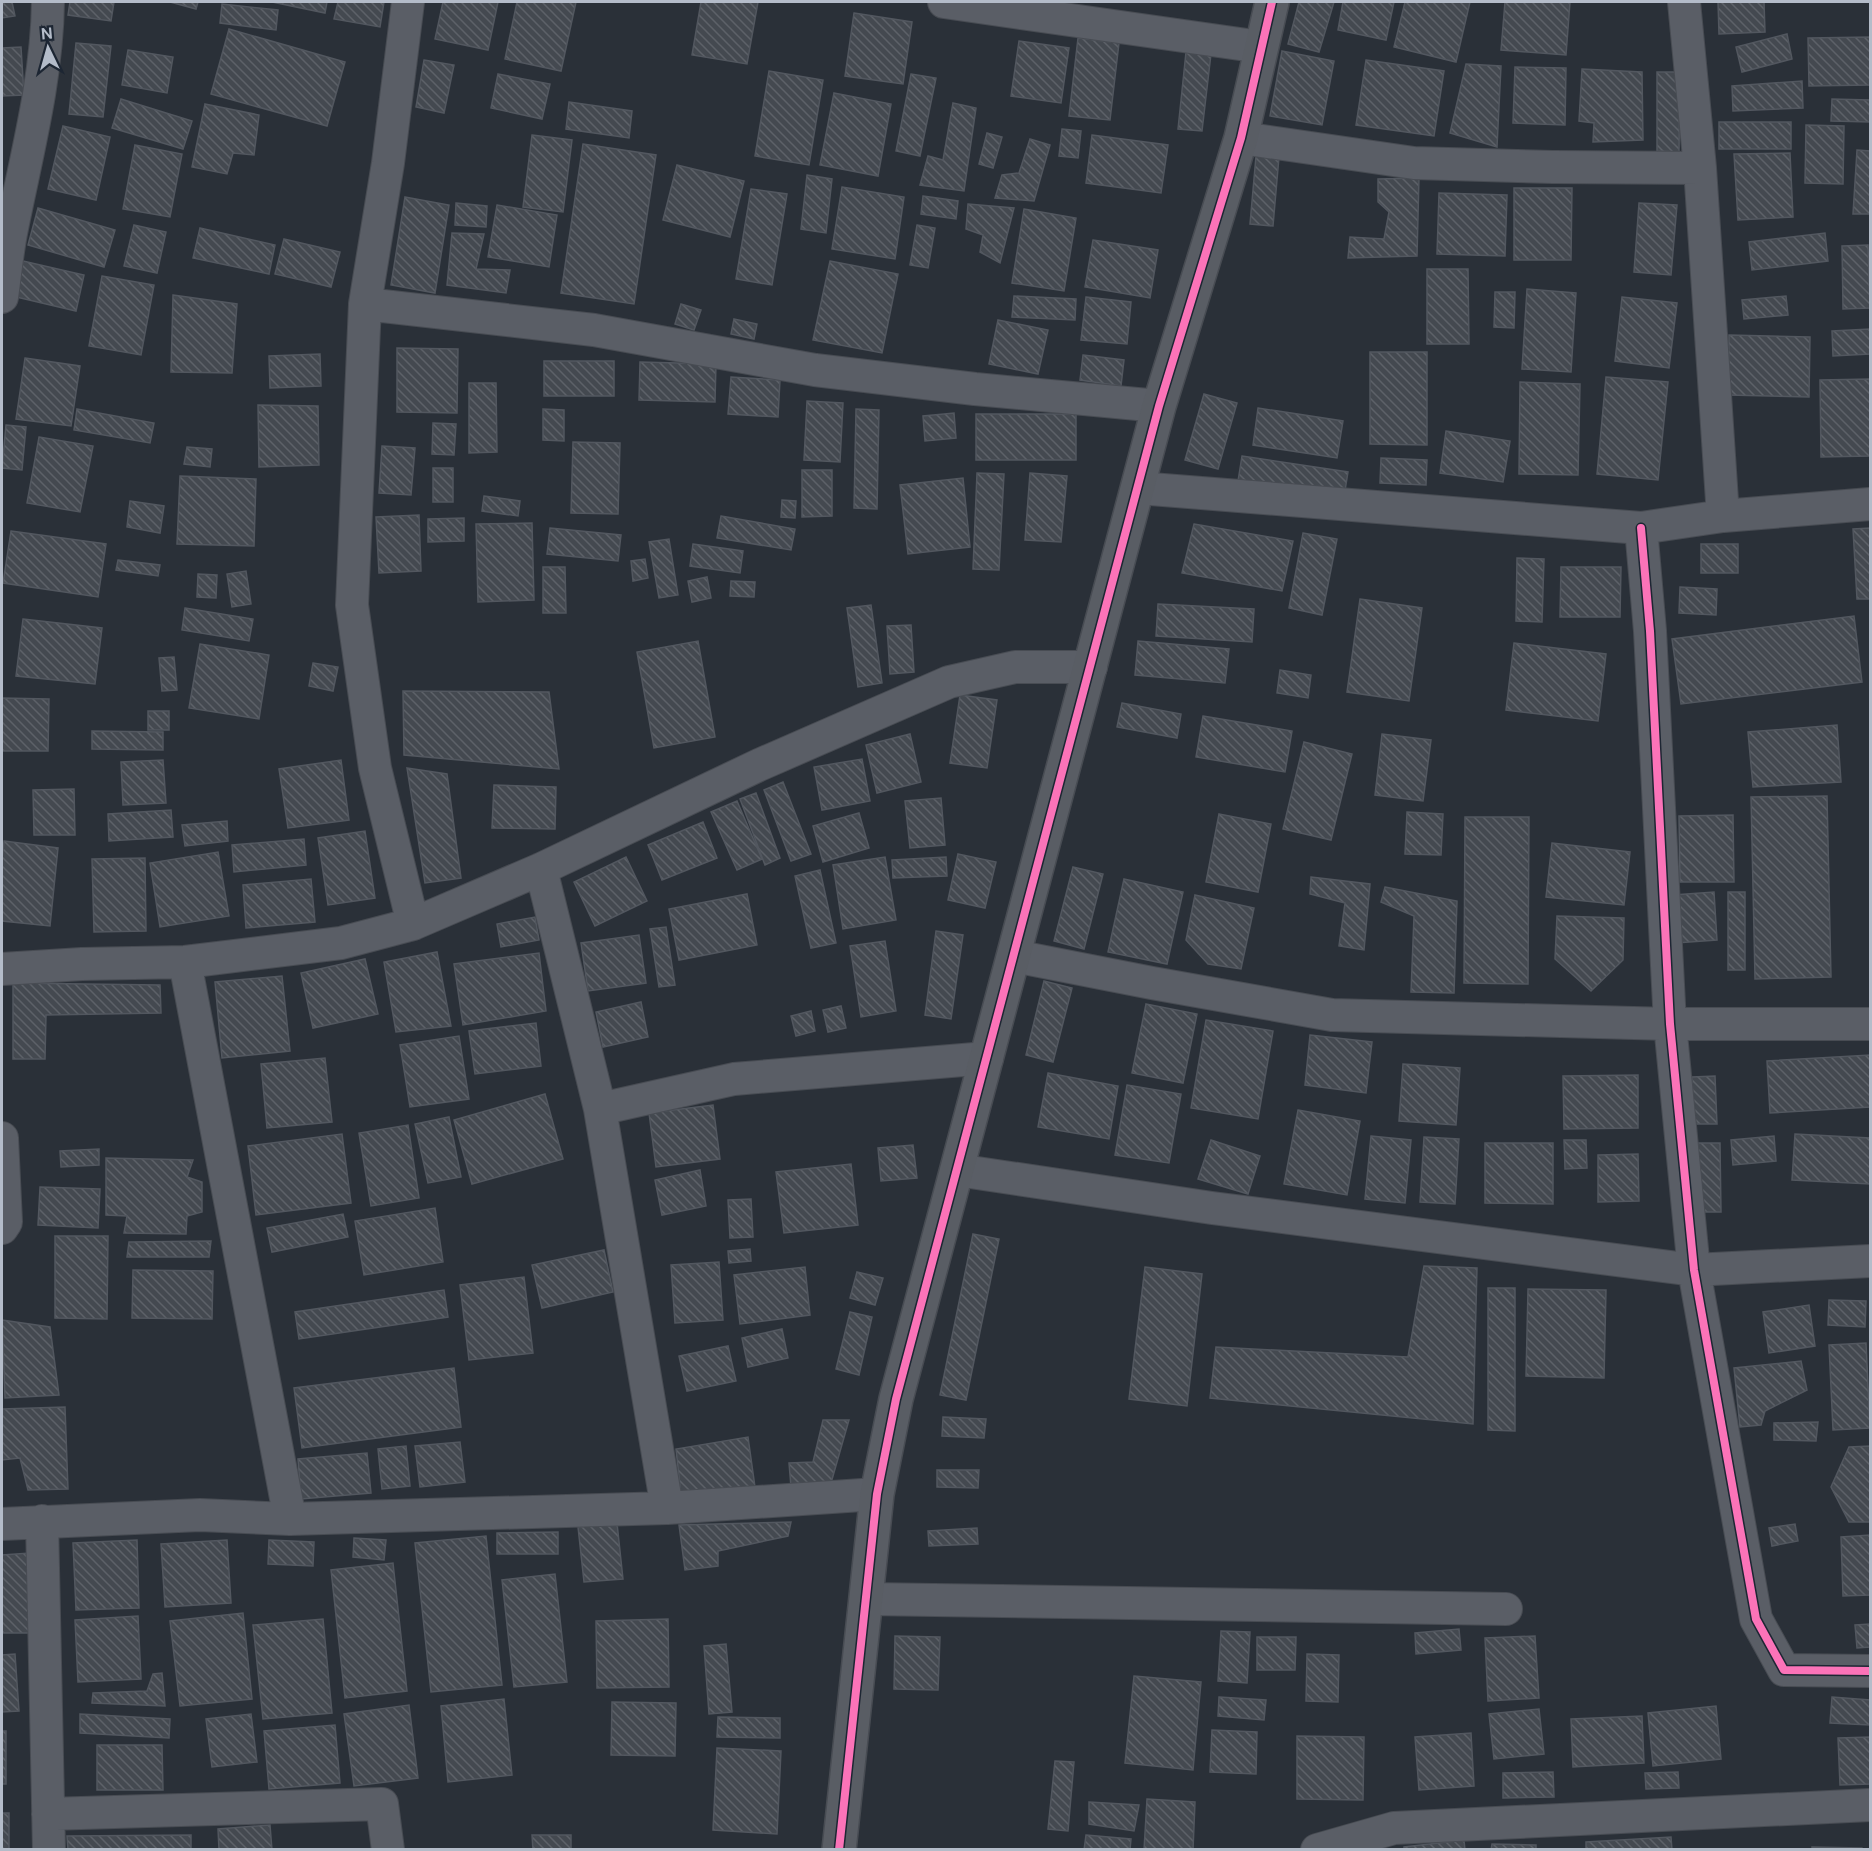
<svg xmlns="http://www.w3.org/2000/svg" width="1872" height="1851" font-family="'DM Sans',sans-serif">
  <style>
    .building { fill: url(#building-back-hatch); stroke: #52575f; stroke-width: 1.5 }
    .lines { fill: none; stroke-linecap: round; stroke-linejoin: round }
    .street-casing { stroke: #484c53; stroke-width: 34 }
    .secondary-casing { stroke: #484c53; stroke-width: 36 }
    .street { stroke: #5a5e66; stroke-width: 32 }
    .secondary { stroke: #595d64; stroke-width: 33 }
    .cycleway-casing { stroke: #1d2633; stroke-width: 11 }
    .cycleway { stroke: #fb73b8; stroke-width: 8 }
  </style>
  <defs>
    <pattern id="building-back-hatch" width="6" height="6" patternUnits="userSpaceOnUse" patternTransform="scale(1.5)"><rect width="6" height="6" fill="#444950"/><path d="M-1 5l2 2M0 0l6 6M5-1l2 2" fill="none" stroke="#5d6168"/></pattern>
  </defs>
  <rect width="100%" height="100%" fill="#2a3038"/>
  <!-- building -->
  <path class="building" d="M2,2H12L15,16L2,18Z
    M70,2H114L111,21L68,15Z
    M170,2H198L196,9Z
    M272,2H327L325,13Z
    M338,2H384L380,27L334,19Z
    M443,2H498L488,50L435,39Z
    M517,2H576L561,71L505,59Z
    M701,2H758L747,64L692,55Z
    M1299,2H1334L1319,52L1288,44Z
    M1343,2H1394L1386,40L1338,30Z
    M1405,2H1470L1456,62L1394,47Z
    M1505,2H1570L1566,55L1501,50Z
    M1718,2H1764L1765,32L1719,34Z
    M222,4L278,10L276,30L220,23Z
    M854,13L912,22L903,84L845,76Z
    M229,29L345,62L327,126L211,94Z
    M1787,34L1792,59L1742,72L1736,47Z
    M1870,37V85L1809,86L1808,38Z
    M1078,38L1119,43L1110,120L1069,116Z
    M1019,41L1069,48L1061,103L1011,96Z
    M76,43L111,46L103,117L69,114Z
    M21,47L24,95L2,96V48Z
    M128,50L173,57L167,93L122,85Z
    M1282,51L1334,61L1322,125L1270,116Z
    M1186,52L1211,54L1202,131L1178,129Z
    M424,60L454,65L444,113L416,107Z
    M1366,60L1444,71L1434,136L1356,125Z
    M1466,64L1501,66L1497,147L1450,133Z
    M1515,67L1566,68L1565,125L1513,123Z
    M1582,69L1642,72L1643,140L1593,142L1594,123L1579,121Z
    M769,71L823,80L809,165L755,156Z
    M1657,72H1680L1679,152L1657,151Z
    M498,74L550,84L542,119L491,108Z
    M911,74L936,78L920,156L896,151Z
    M1802,81L1803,108L1733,111L1732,86Z
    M834,93L891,104L878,176L820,165Z
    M121,99L192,121L183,149L112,128Z
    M1832,99L1870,100V122L1831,121Z
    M569,102L632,111L629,138L566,129Z
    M953,103L976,108L964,191L920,185L928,156L943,160Z
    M205,104L259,115L254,155L233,153L227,174L192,167Z
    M1719,122H1791V149H1719Z
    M1806,125L1844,126L1843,184L1805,183Z
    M63,126L110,137L96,200L48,189Z
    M1062,129L1081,131L1078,158L1059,156Z
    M987,133L1002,137L993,168L979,164Z
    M532,135L572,140L563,212L523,207Z
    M1092,135L1168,145L1161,193L1086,183Z
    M1030,139L1050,145L1034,201L995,198L1002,175L1019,173Z
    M583,144L656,155L634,304L561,293Z
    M135,145L182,154L170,217L123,209Z
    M1857,150L1870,151V214H1853Z
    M1790,153L1793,217L1738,220L1734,154Z
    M1256,156L1279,157L1273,226L1250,224Z
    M677,165L744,181L730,237L663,220Z
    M807,175L832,179L826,233L801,229Z
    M1419,178L1417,256L1348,258L1350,237L1384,239L1389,212L1378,202V179Z
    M842,187L904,197L895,259L832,249Z
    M1514,188H1572L1571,260H1514Z
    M751,189L787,194L772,285L736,279Z
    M1439,193L1507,195L1505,256L1437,254Z
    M923,196L958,201L956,219L921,214Z
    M405,197L449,205L435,293L391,285Z
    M456,203L487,206L486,227L455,225Z
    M1639,203L1677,205L1671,275L1634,272Z
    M968,204L1014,208L1000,263L980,252L983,235L966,229Z
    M497,205L557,215L549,267L488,257Z
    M38,208L115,230L104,267L28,245Z
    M1024,209L1076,218L1064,291L1012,283Z
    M134,225L166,232L157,273L124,266Z
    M917,225L935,228L928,268L910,265Z
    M200,228L275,245L269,274L193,258Z
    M452,233L484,234L476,269L510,270L506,293L447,285Z
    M1825,233L1828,261L1752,270L1749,242Z
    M284,239L340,252L331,287L275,274Z
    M1093,240L1158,250L1150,298L1085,287Z
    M1868,245L1870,308L1843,309L1842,246Z
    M23,261L84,275L76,311L16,297Z
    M830,261L898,274L882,353L813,340Z
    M1427,269H1468L1469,344H1427Z
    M102,276L154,285L141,355L89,346Z
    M1527,289L1576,293L1571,372L1522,369Z
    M1495,292H1515L1514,328L1494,327Z
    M173,295L237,304L232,373L171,372Z
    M1014,296L1076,299L1075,320L1012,317Z
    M1786,296L1788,315L1744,319L1742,300Z
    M1086,297L1131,302L1127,344L1081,340Z
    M1622,297L1677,303L1669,368L1615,361Z
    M681,304L701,310L694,330L675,324Z
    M734,319L757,324L754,339L731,334Z
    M998,320L1048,330L1038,374L989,364Z
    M1870,329V354L1833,356L1832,331Z
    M1729,335L1810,337L1809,397L1728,395Z
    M397,348L458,349L457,413L397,412Z
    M1370,352H1427V445L1370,444Z
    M320,354L321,386L270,388L269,356Z
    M1083,355L1124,360L1121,386L1080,380Z
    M25,358L80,366L71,426L16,419Z
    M544,361H614V396H544Z
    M640,362L716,364L715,402L639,400Z
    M731,377L780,380L778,417L728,414Z
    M1606,377L1668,382L1658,480L1597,474Z
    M1870,379V456L1821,457L1820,380Z
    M1520,382L1580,384L1578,475L1519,474Z
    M469,383H496L497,452L469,453Z
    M1204,394L1237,403L1218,469L1185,460Z
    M807,401L843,403L840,462L804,460Z
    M258,405L318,406L319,465L259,467Z
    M1258,408L1343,421L1337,458L1253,445Z
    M77,409L154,423L150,443L74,430Z
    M543,409L564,410V441L543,440Z
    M856,409L879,410L877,509L854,508Z
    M954,413L956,438L925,441L923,416Z
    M976,414H1076V460H976Z
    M433,423L456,424L454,455L432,454Z
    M6,425L26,427L22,470L2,468Z
    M1446,431L1510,441L1503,482L1440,473Z
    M39,437L93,446L80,512L27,503Z
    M573,442L620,443L618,514L571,513Z
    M382,446L415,448L411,495L379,493Z
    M187,447L212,449L210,467L184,464Z
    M1242,456L1348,472L1344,497L1238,481Z
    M1381,458L1427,460L1426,485L1380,483Z
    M433,468H453V502H433Z
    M802,470H832V516L802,517Z
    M977,473L1004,474L999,570L973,569Z
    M1030,473L1067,476L1061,542L1025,540Z
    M180,476L256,479L254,546L177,544Z
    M963,478L970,547L908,554L900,485Z
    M484,496L520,501L518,516L482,511Z
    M782,500L796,501L795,518L781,517Z
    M130,501L164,506L160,533L127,527Z
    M419,515L421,571L379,573L376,517Z
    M721,516L795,529L791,550L717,538Z
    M464,518V541L428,542V519Z
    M532,523L534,600L478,602L476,524Z
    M1194,524L1293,541L1282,591L1182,573Z
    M550,528L621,535L618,561L547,554Z
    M1870,528V599H1857L1853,529Z
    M11,531L106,544L98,597L3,583Z
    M1303,533L1337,539L1322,615L1289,608Z
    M669,539L678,595L659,598L649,542Z
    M693,544L743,551L740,573L690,566Z
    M1701,544H1738V573H1701Z
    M1517,558L1544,559L1542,622L1516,621Z
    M645,559L648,578L633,581L631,561Z
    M118,560L160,565L158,576L116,570Z
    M543,567H565L566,613H543Z
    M1561,567H1621L1620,617H1560Z
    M246,571L251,604L232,607L227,574Z
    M198,574L217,575L216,598L197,597Z
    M707,577L711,598L692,602L688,581Z
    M731,581L755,582L754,597L730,596Z
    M1680,587L1717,589L1716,615L1679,613Z
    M1360,599L1422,608L1409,701L1347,692Z
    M1158,604L1254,609L1252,642L1156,636Z
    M871,605L882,683L858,687L847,608Z
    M185,608L253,619L249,641L182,630Z
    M1854,616L1862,682L1681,704L1672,639Z
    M23,619L102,628L95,684L16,676Z
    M911,625L914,672L890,674L887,626Z
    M698,641L715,737L654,748L637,652Z
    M1138,641L1229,649L1225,683L1135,675Z
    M1514,643L1606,654L1598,721L1506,710Z
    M200,644L269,655L259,719L189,708Z
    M174,657L177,690L162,691L159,658Z
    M313,663L338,667L333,691L309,686Z
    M1280,670L1311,675L1308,698L1277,693Z
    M403,691L549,692L559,769L404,755Z
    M960,695L997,700L987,768L950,763Z
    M2,698L49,699L48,751H2Z
    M1122,703L1181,714L1177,738L1117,727Z
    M148,711H169V730H148Z
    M1203,716L1292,731L1285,772L1196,757Z
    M1837,725L1841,782L1753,787L1748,732Z
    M92,731L163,732V750L92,749Z
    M910,734L921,782L877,793L866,745Z
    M1382,734L1431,740L1423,801L1375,795Z
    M1304,742L1352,754L1331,840L1283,829Z
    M862,759L870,801L822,810L814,767Z
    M163,760L166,803L123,805L121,762Z
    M341,760L349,820L288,828L279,769Z
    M407,768L447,774L461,878L425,883Z
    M783,782L811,854L791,861L764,790Z
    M494,785L556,787L555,829L492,828Z
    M74,789L75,835H34L33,790Z
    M756,793L780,858L765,865L740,799Z
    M1827,796L1831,977L1755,979L1751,797Z
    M941,798L945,845L910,848L905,801Z
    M737,801L762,859L737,870L711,812Z
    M171,810L173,837L109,841L108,814Z
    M1407,812L1443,814L1441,855L1405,854Z
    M859,813L869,848L823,862L813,826Z
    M1219,814L1271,824L1258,892L1206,882Z
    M1733,815L1734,882H1680L1679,816Z
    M1465,817H1529L1528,984L1464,983Z
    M227,821L228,841L185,846L182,825Z
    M703,822L717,858L662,880L648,845Z
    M365,831L375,898L328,905L318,838Z
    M304,839L306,865L234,872L232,845Z
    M4,841L58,848L50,926L2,921V859Z
    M1552,843L1630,852L1624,905L1546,897Z
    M218,852L229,916L160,927L150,863Z
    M958,854L996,862L985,908L948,900Z
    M626,857L647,901L595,926L574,882Z
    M885,857L896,920L843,929L833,865Z
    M946,857L947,876L893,878L892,860Z
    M145,858L146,931L94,932L92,859Z
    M1073,867L1103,874L1084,949L1054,941Z
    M820,870L836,943L811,948L795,876Z
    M1311,877L1370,884L1364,950L1339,946L1345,903L1310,894Z
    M311,879L315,922L246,928L243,885Z
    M1124,879L1183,892L1167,964L1108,952Z
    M1385,887L1457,901L1454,993L1411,992L1414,916L1381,902Z
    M1714,892L1717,940L1676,943L1673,895Z
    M1728,892H1745V970H1728Z
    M747,894L757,945L679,960L669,909Z
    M1195,895L1254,908L1241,969L1208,964L1186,940Z
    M1557,916L1624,918L1623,960L1591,991L1555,959Z
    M535,917L539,940L501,947L497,924Z
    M666,927L675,985L659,987L650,929Z
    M936,931L963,935L951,1019L925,1015Z
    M639,935L646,983L588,991L581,943Z
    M885,941L896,1011L861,1017L850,946Z
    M437,952L451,1026L396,1032L384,962Z
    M539,953L546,1011L463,1025L454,964Z
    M365,959L378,1014L313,1028L301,973Z
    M282,976L290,1051L222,1058L215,982Z
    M1044,981L1072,988L1053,1062L1026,1055Z
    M13,983L160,985L161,1013L46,1015L45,1059H13Z
    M641,1002L648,1037L603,1047L596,1012Z
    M1146,1004L1197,1014L1183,1083L1132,1073Z
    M841,1006L846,1028L828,1032L823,1010Z
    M811,1011L815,1031L796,1036L791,1016Z
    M1206,1020L1273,1031L1258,1119L1191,1108Z
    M536,1023L541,1066L475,1074L469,1031Z
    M1310,1035L1372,1042L1366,1093L1305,1085Z
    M459,1036L469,1099L410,1107L400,1045Z
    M1870,1055V1107L1770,1113L1767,1061Z
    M325,1058L332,1122L267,1128L261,1064Z
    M1403,1064L1460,1068L1456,1125L1399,1121Z
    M1048,1073L1118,1086L1109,1139L1038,1127Z
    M1638,1075V1128L1564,1129L1563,1076Z
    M1715,1076L1717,1124H1694L1692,1077Z
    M1127,1085L1181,1094L1169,1163L1115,1155Z
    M545,1094L563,1159L472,1184L454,1120Z
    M713,1105L720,1159L656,1167L649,1113Z
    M1298,1110L1360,1121L1347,1195L1284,1184Z
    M449,1117L461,1177L428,1183L415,1124Z
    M408,1125L419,1198L371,1206L359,1133Z
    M342,1134L351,1203L256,1215L248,1146Z
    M1795,1134L1870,1138V1184L1792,1180Z
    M1371,1136L1411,1140L1405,1203L1365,1199Z
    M1774,1136L1776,1161L1733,1165L1731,1140Z
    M1424,1137L1459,1139L1455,1204L1420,1202Z
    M1211,1140L1260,1156L1248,1194L1198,1179Z
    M1564,1140H1586L1587,1168L1565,1169Z
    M1485,1143H1553V1204L1485,1203Z
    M1698,1143H1720L1721,1212H1699Z
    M913,1145L917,1178L881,1181L878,1148Z
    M99,1149V1165L61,1167L60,1151Z
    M1638,1154L1639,1201L1598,1202V1155Z
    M106,1158L193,1160L187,1177L202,1182V1212L187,1216L186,1234L124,1233L127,1216L106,1215Z
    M851,1164L858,1225L784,1233L776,1172Z
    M700,1170L706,1206L662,1215L655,1180Z
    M40,1187L100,1189L98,1228L38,1225Z
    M751,1199L753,1237L730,1238L728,1200Z
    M435,1208L443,1262L364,1275L355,1221Z
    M343,1214L348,1237L272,1252L267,1228Z
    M973,1234L999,1239L966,1400L940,1395Z
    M55,1236H108L107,1319L55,1318Z
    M211,1241L209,1257H127L129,1242Z
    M750,1249L751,1261L729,1263L728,1251Z
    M604,1250L613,1292L542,1308L532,1265Z
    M719,1262L723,1320L675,1323L671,1265Z
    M1424,1266L1477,1268L1473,1424L1210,1398L1216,1347L1408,1357Z
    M805,1267L810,1315L740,1324L734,1275Z
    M1145,1267L1202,1274L1187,1406L1129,1399Z
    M133,1270L213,1271L212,1319L132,1318Z
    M857,1272L883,1278L875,1305L850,1298Z
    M524,1277L533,1353L469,1360L460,1285Z
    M1488,1288H1515V1431L1488,1430Z
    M1528,1289L1606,1290L1604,1378L1526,1376Z
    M444,1290L448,1317L299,1339L295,1312Z
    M1829,1300L1866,1301L1865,1327L1828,1325Z
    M1809,1305L1815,1346L1769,1353L1763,1312Z
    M850,1312L872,1317L859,1375L836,1369Z
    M2,1320L50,1327L59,1395L5,1398Z
    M782,1329L788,1358L748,1367L742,1338Z
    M1866,1343L1870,1428L1833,1430L1829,1345Z
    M728,1346L736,1381L687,1391L679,1356Z
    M1801,1361L1807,1390L1765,1411L1761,1425L1740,1427L1734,1368Z
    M454,1368L461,1427L302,1448L294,1388Z
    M65,1407L68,1489L28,1490L20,1458L2,1460V1409Z
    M943,1417L986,1419L984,1438L942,1436Z
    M823,1420H849L831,1483L791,1487L789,1463L813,1462Z
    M1818,1422L1816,1441L1774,1440V1423Z
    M748,1437L755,1487L681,1495L676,1449Z
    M460,1442L465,1482L420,1487L415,1446Z
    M406,1446L410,1486L382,1489L378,1449Z
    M1870,1446V1522H1849L1831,1487L1849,1447Z
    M367,1453L371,1493L301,1499L298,1459Z
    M937,1470H979L978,1488L937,1487Z
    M791,1522L788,1536L718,1551V1566L685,1570L679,1525Z
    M617,1523L623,1579L584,1582L578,1527Z
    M1795,1524L1798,1541L1772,1546L1769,1528Z
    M977,1528L978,1544L929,1546L928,1531Z
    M558,1532V1554H497V1533Z
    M1870,1535V1595L1843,1596L1841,1537Z
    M486,1536L502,1685L431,1692L415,1543Z
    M354,1538L386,1540L384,1560L353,1557Z
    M137,1540L139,1608L76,1610L73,1543Z
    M227,1540L231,1603L165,1607L161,1544Z
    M269,1540L314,1542L313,1566L268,1564Z
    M30,1553L33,1633H2V1555Z
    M393,1563L407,1691L345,1698L331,1570Z
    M555,1574L567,1682L514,1687L502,1580Z
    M243,1613L252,1699L180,1706L170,1621Z
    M138,1616L141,1679L78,1682L75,1620Z
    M323,1619L332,1713L263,1719L253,1625Z
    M668,1619L669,1687L597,1688L596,1621Z
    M1870,1624V1647L1857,1648L1855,1625Z
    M1459,1629L1461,1650L1416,1654L1415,1633Z
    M1221,1631L1250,1632L1247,1683L1218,1681Z
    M895,1636L940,1637L938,1690L894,1689Z
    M1535,1636L1539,1698L1488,1701L1485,1638Z
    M1257,1637H1296L1295,1670H1257Z
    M726,1644L732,1712L709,1714L704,1646Z
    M15,1654L19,1711L2,1712V1655Z
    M1307,1654L1339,1655L1338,1702L1306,1701Z
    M162,1673L165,1706L92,1703L93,1693L147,1691L153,1674Z
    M1134,1676L1201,1682L1193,1770L1125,1763Z
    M1219,1697L1266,1700L1264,1720L1218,1716Z
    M1832,1697L1870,1700V1725L1830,1723Z
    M504,1699L512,1775L448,1782L441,1706Z
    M612,1702L676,1703L675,1756L611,1755Z
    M409,1705L418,1778L354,1786L344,1714Z
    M1716,1706L1721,1759L1653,1766L1648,1713Z
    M1539,1709L1544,1754L1494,1759L1489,1714Z
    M80,1714L170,1719L169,1738L80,1733Z
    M251,1714L257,1762L212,1767L206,1719Z
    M1642,1716L1644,1763L1573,1767L1571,1719Z
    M718,1717L780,1718V1738L717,1737Z
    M335,1725L340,1783L269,1789L264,1731Z
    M1212,1730L1257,1732L1256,1774L1210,1772Z
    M2,1731H6V1784H2Z
    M1471,1733L1474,1786L1419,1790L1415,1737Z
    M1297,1736L1364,1737L1363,1800L1297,1799Z
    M1870,1737V1784L1840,1785L1838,1738Z
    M97,1745H162L163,1790H97Z
    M717,1748L781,1751L777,1834L713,1830Z
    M1055,1761L1074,1762L1068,1831L1048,1829Z
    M1553,1772L1554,1797L1503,1798V1773Z
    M1678,1772L1679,1788L1646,1789L1645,1773Z
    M1147,1799L1195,1802L1193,1850H1144Z
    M1089,1802L1139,1805L1134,1831L1089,1824Z
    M2,1813H9V1850H2Z
    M270,1825L272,1850H219L218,1829Z
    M191,1835V1850H68L67,1836Z
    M532,1835H571V1850H533Z
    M1086,1835L1131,1839L1130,1850H1084Z
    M1671,1837L1672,1850H1586V1842Z
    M1464,1840L1465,1850H1404V1847Z
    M1492,1844L1536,1845V1850H1491Z
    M1812,1847L1862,1848L1863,1850H1812Z"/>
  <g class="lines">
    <!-- street casing -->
    <g class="street-casing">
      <path id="street" d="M408,2L388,163L365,304L352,605L375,768L413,924
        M944,2L1261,47
        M1684,2L1700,168L1723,516
        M1241,138L1414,163L1553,167L1700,168
        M2,297C5,276 7,254 11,233C26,157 47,80 48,2
        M365,304L594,330L815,370L975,389L1159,406
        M1138,488L1641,528L1723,516L1870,504
        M1641,528L1650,631L1670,1024L1694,1270L1756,1619L1784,1670L1870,1671
        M541,869L600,1109L667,1508
        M1014,956L1152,983L1332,1015L1670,1024H1870
        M185,962L290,1519
        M2,969L82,964L185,962L341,943L413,924L541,869L759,765L949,682L1015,667H1091
        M600,1109L734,1079L987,1058
        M2,1138L6,1222L2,1228
        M957,1170L1212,1208L1694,1270L1870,1261
        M42,1521L49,1850
        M2,1524L200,1515L290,1519L667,1508L877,1494
        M867,1599L1506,1609
        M48,1814L382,1804L388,1850
        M1317,1850L1394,1828L1870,1805"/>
    </g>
    <!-- secondary casing -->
    <g class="secondary-casing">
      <path id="secondary" d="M839,1850L877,1494L896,1399L1159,406L1241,138L1272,2"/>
    </g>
    <!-- street -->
    <use href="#street" class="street"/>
    <!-- secondary -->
    <use href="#secondary" class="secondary"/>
    <!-- cycleway casing -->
    <g class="cycleway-casing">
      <path id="cycleway" d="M1641,528L1650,631L1670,1024L1694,1270L1756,1619L1784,1670L1870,1671
        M839,1850L877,1494L896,1399L1159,406L1241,138L1272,2"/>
    </g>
    <!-- cycleway -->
    <use href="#cycleway" class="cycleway"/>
  </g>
  <!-- border -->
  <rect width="1872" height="1851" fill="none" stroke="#b4bcc9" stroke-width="6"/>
  <!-- north arrow -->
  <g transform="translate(48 48) rotate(355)" stroke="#1d2633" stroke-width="4.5" paint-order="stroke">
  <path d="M0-4.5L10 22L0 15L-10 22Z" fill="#b4bcc9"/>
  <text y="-9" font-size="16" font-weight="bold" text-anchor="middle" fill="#b4bcc9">N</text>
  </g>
</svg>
